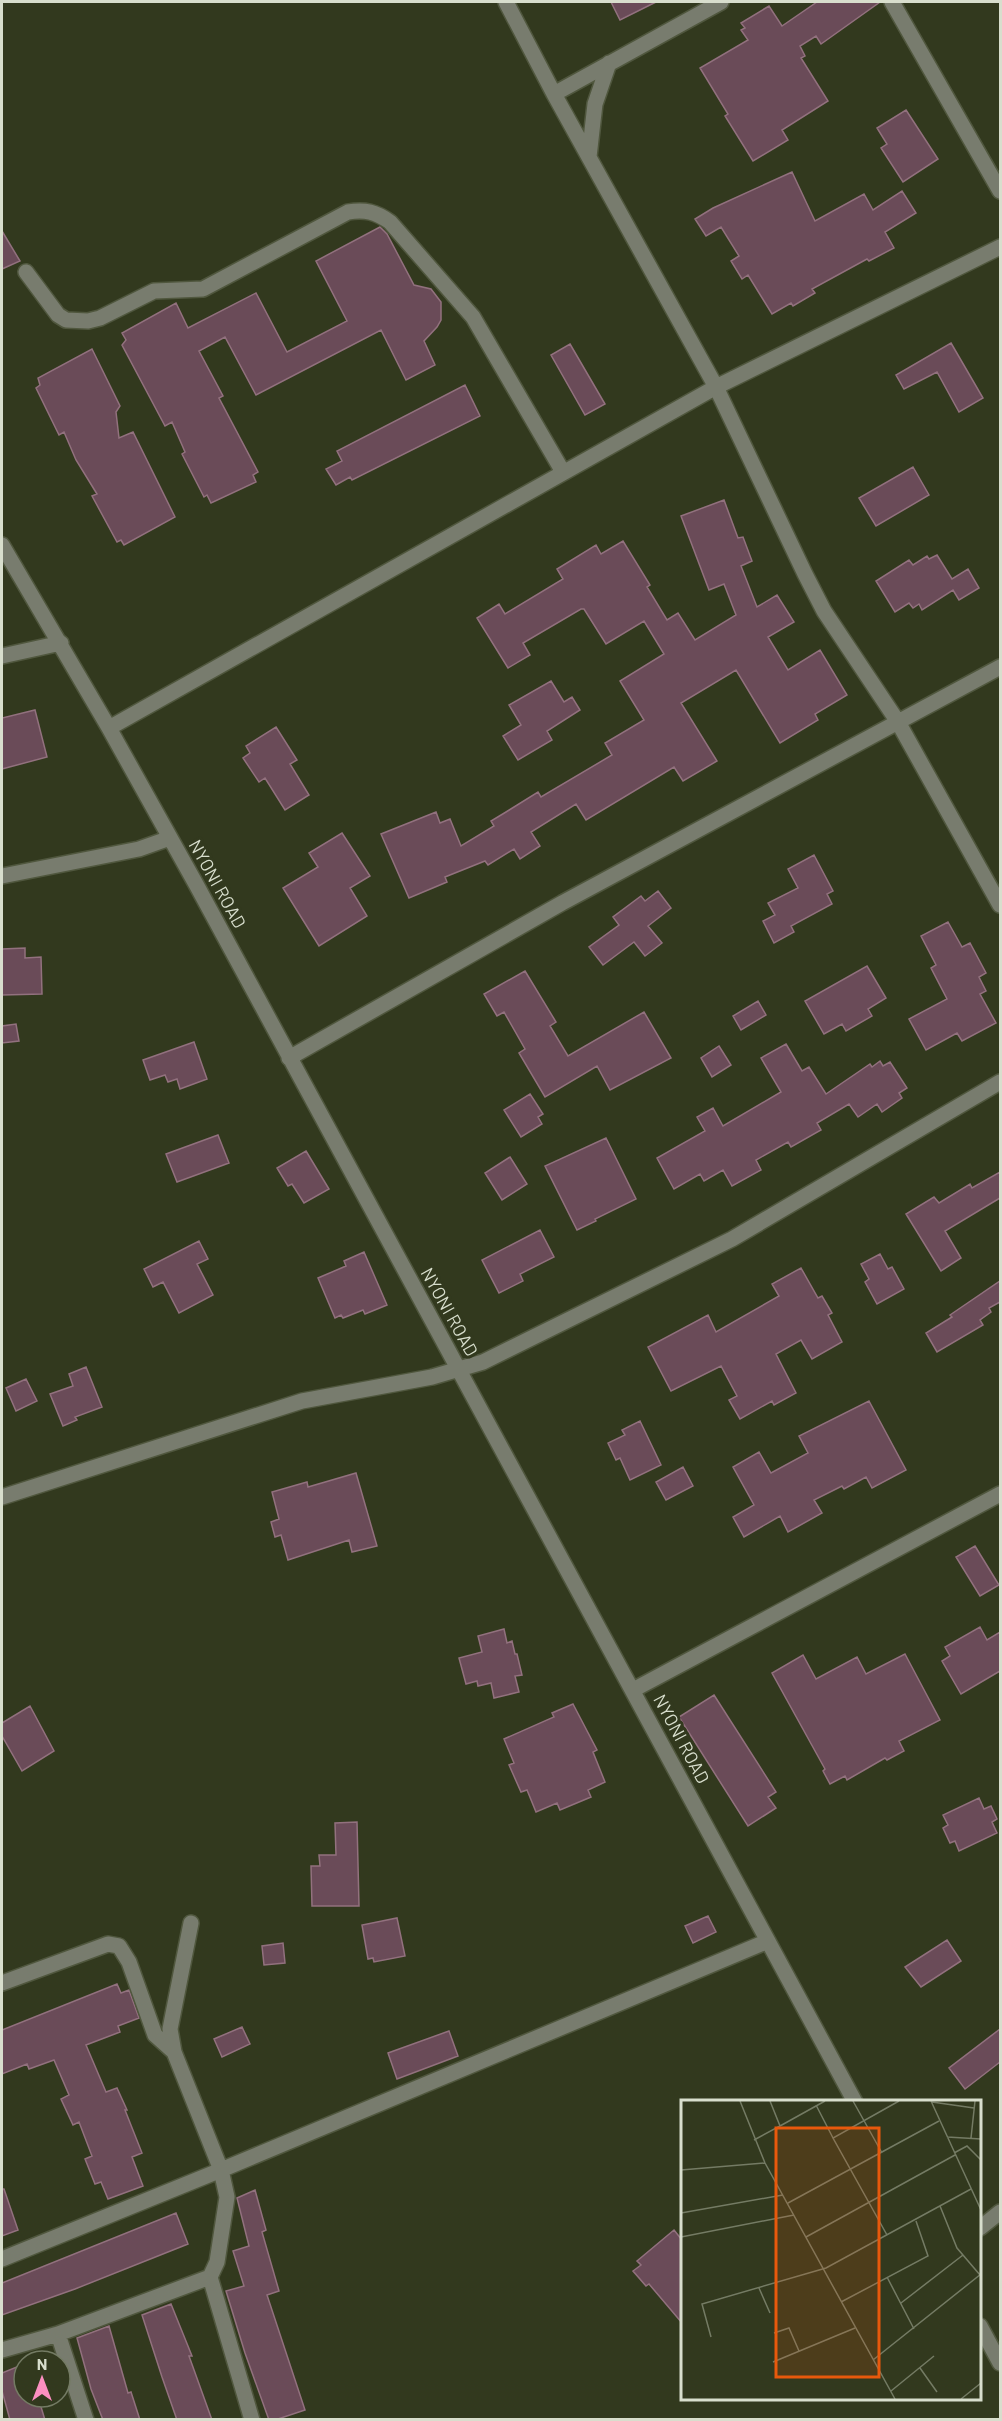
<svg xmlns="http://www.w3.org/2000/svg" width="1002" height="2421" font-family="Barlow,sans-serif">
  <style>
    .building { fill: #6a4b58; stroke: #92717e; stroke-width: 1.5 }
    .lines { fill: none; stroke-linecap: round; stroke-linejoin: round }
    .minor-casing { stroke: #50573e; stroke-width: 18 }
    .minor { stroke: #787c6e; stroke-width: 15 }
    .labels { text-anchor: middle; stroke-width: 6; stroke-linejoin: round; paint-order: stroke }
    .street-label { font-size: 18px; fill: #d8decd; stroke: #32391e }
    .inset-road { fill: none; stroke: #747b64; stroke-width: 1.5 }
    .view { fill: #e8590c; fill-opacity: 0.15; stroke: #e8590c; stroke-width: 3 }
    .inset-edge { fill: none; stroke: #d8decd; stroke-width: 3 }
  </style>
  <rect width="100%" height="100%" fill="#32391e"/>
  <!-- building -->
  <path class="building" d="M611,2H656L620,20Z
    M817,2H880L821,44L816,36L800,46L805,56L801,58L828,101L782,130L788,140L753,161L725,116L728,114L700,68L748,40L741,30L745,28L741,23L769,6L782,26Z
    M906,110L938,159L903,182L881,148L887,144L877,128Z
    M792,172L815,221L864,194L873,210L902,191L916,213L885,232L894,248L869,261L867,259L812,289L815,293L793,306L791,303L772,314L748,275L742,279L731,261L739,256L721,227L706,236L695,219L713,208Z
    M380,227L387,234L414,285L431,289L441,302V320L437,327L424,341L435,365L406,380L381,330L256,395L225,337L199,351L223,396L219,398L258,472L253,475L256,482L211,503L207,495L204,497L182,454L185,452L172,422L165,426L122,345L126,340L122,333L176,303L188,328L256,293L287,352L347,321L316,261Z
    M2,231L20,261L2,269Z
    M951,343L983,398L959,412L937,372L904,389L896,375Z
    M570,344L605,404L585,415L551,355Z
    M92,349L120,406L116,412L119,438L133,432L175,517L124,545L121,540L117,542L92,496L97,494L76,460L64,432L59,435L36,388L40,385L38,378Z
    M465,385L480,416L352,480L350,477L336,485L326,469L342,461L337,451Z
    M913,467L929,495L876,526L859,498Z
    M724,500L738,538L743,537L752,561L741,566L757,607L777,595L794,622L768,637L788,670L820,650L847,695L815,714L818,720L780,743L736,670L681,703L717,761L683,781L674,767L586,820L576,804L531,832L540,846L520,859L514,849L488,865L485,861L445,877L447,882L409,898L381,834L436,812L440,823L450,819L461,846L494,826L491,821L506,812L538,792L541,797L612,755L605,743L644,720L620,681L664,654L644,621L606,644L584,609H581L523,643L530,655L508,668L477,618L499,604L505,614L563,579L557,569L596,545L601,554L623,541L650,585L647,587L667,620L678,613L695,640L736,615L724,584L709,590L681,516Z
    M937,555L952,579L968,569L979,588L959,600L953,590L922,610L919,604L913,608L909,603L895,612L876,581L909,560L913,565L927,556L929,559Z
    M551,681L564,702L572,697L580,710L547,731L552,740L518,760L503,736L521,725L509,705Z
    M35,710L47,757L2,769V718Z
    M276,727L297,760L290,764L309,795L285,810L265,778L259,782L243,758L250,753L246,746Z
    M342,833L370,876L350,888L367,916L319,946L283,888L318,867L309,853Z
    M814,855L833,891L827,894L832,904L791,926L794,932L774,943L763,921L775,915L768,903L798,888L788,869Z
    M658,891L671,908L648,926L662,943L645,956L634,942L603,965L589,947L619,925L613,917L641,896L645,901Z
    M948,922L962,947L970,943L986,973L979,977L986,991L980,994L996,1023L962,1041L957,1033L926,1050L909,1019L947,999L931,968L936,965L921,936Z
    M25,948V958L41,957L42,994L2,995V949Z
    M867,966L886,998L868,1009L872,1016L846,1031L842,1024L824,1034L805,1001Z
    M525,971L556,1022L550,1026L568,1056L644,1012L671,1058L610,1090L597,1066L545,1097L519,1053L525,1049L504,1012L497,1016L484,994Z
    M758,1001L766,1015L741,1030L733,1016Z
    M16,1024L19,1041L2,1043V1026Z
    M194,1042L207,1079L180,1089L177,1079L168,1082L165,1075L150,1080L143,1060Z
    M786,1044L802,1071L809,1067L826,1094L870,1064L872,1067L880,1061L883,1066L890,1062L907,1088L899,1093L902,1098L882,1112L877,1104L858,1117L849,1104L817,1123L821,1130L791,1147L788,1142L756,1160L761,1170L732,1186L723,1170L704,1181L700,1174L674,1189L657,1158L705,1131L697,1117L713,1108L723,1126L781,1092L761,1058Z
    M719,1046L731,1065L712,1077L701,1058Z
    M530,1094L543,1114L538,1117L542,1124L521,1137L504,1110Z
    M218,1135L229,1163L177,1182L166,1154Z
    M606,1138L636,1199L595,1219L596,1221L577,1230L545,1166Z
    M306,1151L329,1189L304,1203L292,1184L288,1186L277,1168Z
    M510,1157L527,1184L502,1200L485,1173Z
    M1000,1172V1198L945,1231L961,1258L941,1271L906,1214L934,1197L939,1203L970,1184L972,1188Z
    M540,1230L554,1257L520,1274L523,1281L499,1293L482,1260Z
    M199,1241L208,1259L197,1264L213,1295L179,1313L163,1282L153,1287L144,1269Z
    M364,1252L387,1305L365,1314L363,1310L343,1318L341,1315L335,1318L318,1278L346,1266L344,1261Z
    M880,1254L888,1269L892,1267L904,1289L877,1304L865,1282L869,1279L861,1264Z
    M801,1268L818,1298L822,1296L832,1313L828,1315L842,1342L812,1359L801,1340L776,1354L796,1393L774,1405L772,1401L740,1419L729,1400L737,1396L721,1366L671,1391L648,1347L708,1315L716,1332L779,1296L772,1284Z
    M1000,1281V1302L989,1308L991,1312L980,1320L983,1325L937,1352L926,1333L952,1317L950,1315Z
    M86,1367L102,1407L75,1417L77,1420L63,1426L50,1394L73,1386L69,1374Z
    M26,1379L37,1401L16,1411L6,1388Z
    M869,1401L906,1470L872,1488L866,1477L844,1489L842,1486L814,1500L822,1513L788,1532L780,1516L744,1537L733,1517L754,1505L733,1467L759,1452L771,1473L808,1453L799,1436Z
    M640,1421L661,1465L630,1480L620,1458L616,1460L608,1443L625,1435L622,1430Z
    M683,1467L693,1486L666,1500L656,1482Z
    M356,1473L377,1546L352,1552L349,1540L288,1560L281,1535L275,1537L271,1522L279,1519L272,1492L307,1482L308,1487Z
    M975,1546L999,1585L980,1596L956,1557Z
    M980,1627L987,1640L1000,1632V1671L961,1694L942,1661L950,1656L945,1647Z
    M504,1629L507,1643L512,1641L515,1654H517L522,1675L515,1676L519,1692L494,1698L491,1683L478,1686L477,1681L466,1684L459,1658L482,1652L478,1636Z
    M905,1654L940,1720L899,1741L904,1751L887,1760L885,1758L847,1780L845,1776L830,1784L823,1771L825,1769L772,1673L803,1655L816,1679L857,1657L866,1674Z
    M714,1695L776,1792L768,1797L776,1808L748,1826L679,1717Z
    M573,1704L597,1750L593,1752L605,1782L588,1790L591,1797L560,1810L557,1803L536,1812L527,1790L521,1792L509,1765L514,1763L504,1739L554,1717L552,1713Z
    M30,1706L54,1751L22,1771L2,1736V1723Z
    M979,1798L984,1809L991,1806L997,1819L992,1822L997,1833L959,1851L955,1841L950,1843L943,1828L948,1825L943,1815Z
    M357,1822L359,1906H312L311,1866H320L319,1855H336L335,1823Z
    M708,1916L716,1932L693,1943L685,1926Z
    M397,1918L405,1956L374,1962L373,1958L368,1959L362,1925Z
    M947,1940L961,1961L921,1987L905,1967Z
    M283,1943L285,1963L264,1965L262,1946Z
    M117,1984L121,1993L129,1990L139,2018L118,2026L120,2032L86,2045L106,2092L117,2088L127,2110H125L142,2153L132,2157L143,2186L108,2199L101,2182L95,2184L85,2159L92,2156L79,2122L73,2125L61,2099L69,2095L54,2060L29,2069L27,2064L2,2074V2030Z
    M242,2027L250,2044L222,2057L214,2039Z
    M1000,2029V2062L965,2089L949,2068Z
    M449,2031L458,2056L397,2079L388,2053Z
    M2,2189H4L18,2230L2,2236Z
    M255,2190L266,2230L262,2232L279,2291L267,2295L305,2410L275,2420H269L245,2353L226,2291L244,2286L233,2251L249,2246L237,2198Z
    M176,2213L188,2244L75,2289L2,2315V2283Z
    M674,2230L682,2240V2323L649,2284L646,2286L633,2271L641,2265L637,2261Z
    M171,2304L192,2356H189L212,2420H177L162,2377L142,2315Z
    M109,2326L128,2393L131,2392L140,2420H103L91,2389L77,2338Z
    M24,2364V2397H38L45,2420H10L2,2391V2373Z"/>
  <g class="lines">
    <!-- minor casing -->
    <g class="minor-casing">
      <path id="minor" d="M506,2L554,94
        M721,2L554,94L716,387L805,574L824,611L898,722L1000,905
        M892,2L1000,191
        M589,157L595,104L609,63
        M26,272L58,315L66,320L88,321L100,318L154,291L203,289L348,212C365,209 376,212 390,222L473,317L563,472
        M2,545L109,728L197,886L855,2102
        M2,656L61,643
        M109,728L716,387L1000,247
        M2,876L139,849L170,838
        M289,1058L562,903L1000,667
        M2,1497L302,1401L432,1377L483,1362L732,1239L1000,1082
        M633,1690L1000,1494
        M2,1983L108,1944L119,1946L129,1962L155,2035L174,2052L221,2170L227,2197L217,2262L210,2277L58,2334L2,2350
        M174,2052L170,2029L191,1923
        M980,2228L1000,2212
        M2,2259L221,2170L768,1941
        M210,2277L252,2420
        M980,2326L1000,2363
        M58,2334L86,2420"/>
    </g>
    <!-- minor -->
    <use href="#minor" class="minor"/>
  </g>
  <g class="labels">
    <!-- street labels -->
    <g class="street-label">
      <text transform="translate(217 884) rotate(61)" y="6">NYONI ROAD</text>
      <text transform="translate(449 1312) rotate(61)" y="6">NYONI ROAD</text>
      <text transform="translate(681 1739) rotate(62)" y="6">NYONI ROAD</text>
    </g>
  </g>
  <!-- overview -->
  <g transform="translate(681 2100)">
    <rect width="300" height="300" fill="#32391e"/>
    <path class="inset-road" d="M59,1L84,63L214,299M172,1L201,53M250,1L300,110M251,2L293,8M135,5L152,38M99,26L144,1M266,37L300,39M290,38L294,1M73,40L99,26L89,1M273,53L286,46L300,60M0,70L84,63M107,103L258,21M259,106L276,148L299,175M0,113L102,95M206,135L152,38L218,1M0,137L113,115M125,137L274,55M206,177L233,229M78,188L89,213M160,202L247,156L235,121M220,203L282,155M93,233L108,228L118,251M30,237L21,204L145,168L290,89M192,260L300,174M92,262L174,228M239,268L256,292M210,291L253,256M280,299L300,283"/>
    <path class="view" d="M95,28H198V277H95Z"/>
    <rect width="300" height="300" class="inset-edge"/>
  </g>
  <!-- border -->
  <rect width="1002" height="2421" fill="none" stroke="#d8decd" stroke-width="6"/>
  <!-- north arrow -->
  <g transform="translate(42 2379)"><circle r="28" fill="#32391e" stroke="#747b64" stroke-width="1.5"/>
  <path d="M0-4.5L10 22L0 15L-10 22Z" fill="#fc8fc1"/>
  <text y="-9" font-size="16" font-weight="bold" text-anchor="middle" fill="#d8decd">N</text>
  </g>
</svg>
